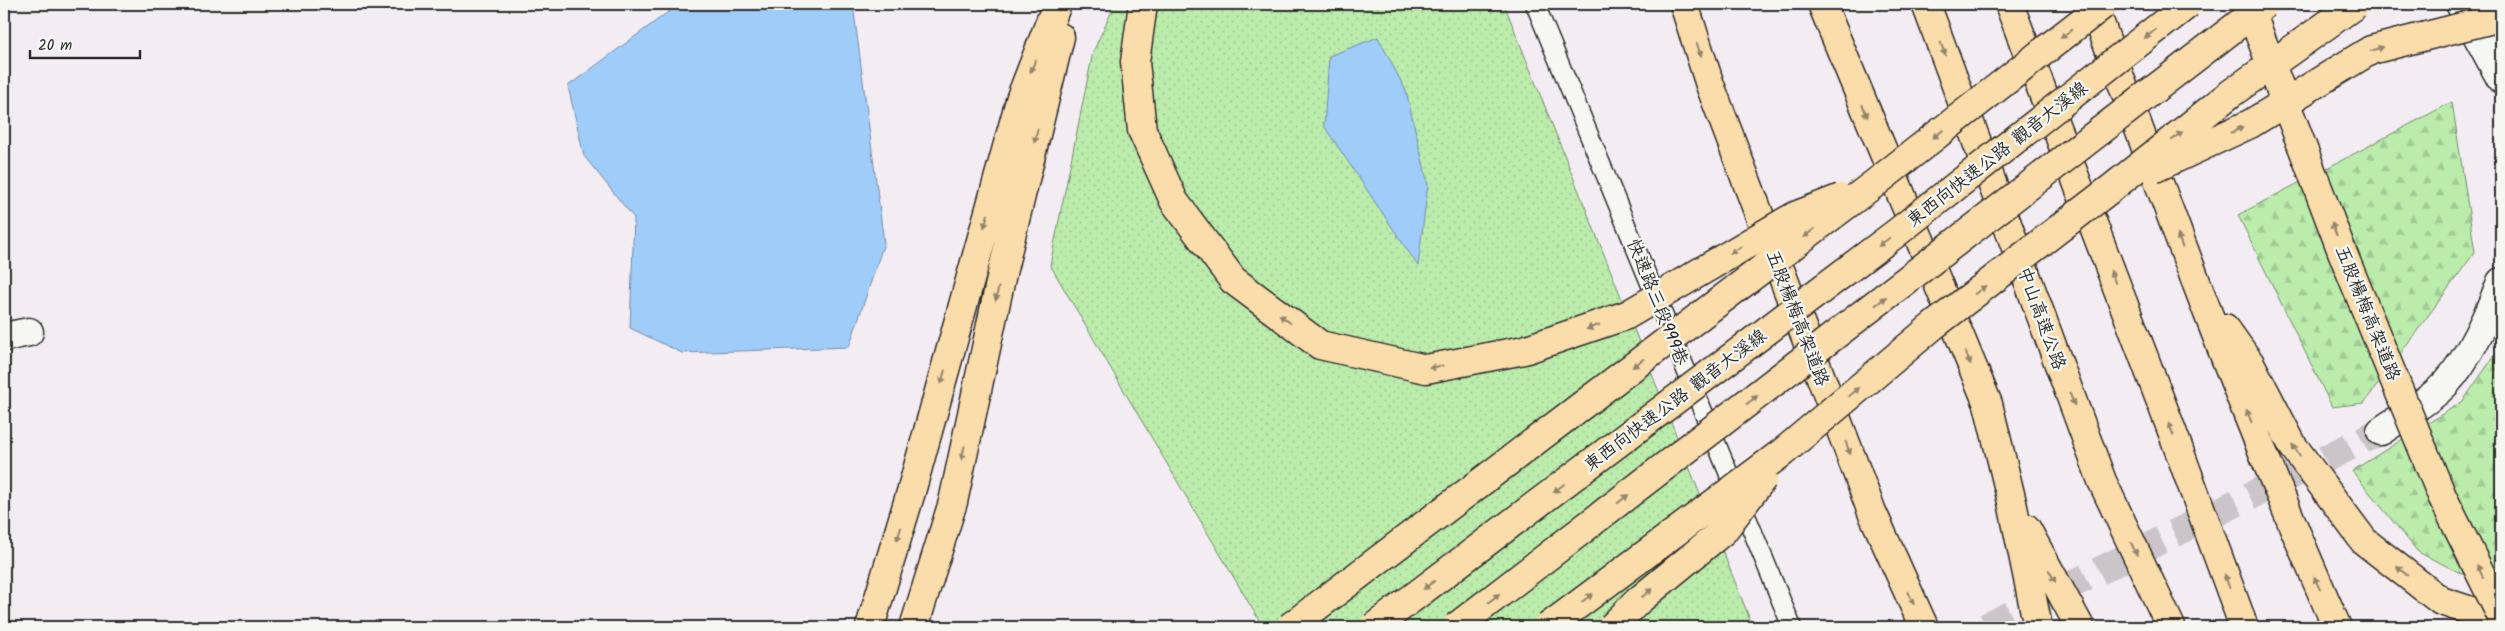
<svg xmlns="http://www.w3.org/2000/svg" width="2505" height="631" font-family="Kalam,'LXGW WenKai TC',sans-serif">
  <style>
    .forest { fill: url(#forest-firs); stroke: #738c6c }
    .park { fill: url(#park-dots); stroke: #738c6c }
    .water { fill: #a0ccfa; stroke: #718ca7 }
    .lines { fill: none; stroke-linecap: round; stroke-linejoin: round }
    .secondary-tunnel { stroke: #cbc5ca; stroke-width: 28; stroke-dasharray: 28 14; stroke-linecap: butt }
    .lane-casing { stroke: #2b2b2b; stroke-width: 21 }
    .street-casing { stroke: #2b2b2b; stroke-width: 31 }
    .secondary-casing { stroke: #2b2b2b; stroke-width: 31 }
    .highway-casing { stroke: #2b2b2b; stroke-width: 31 }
    .lane { stroke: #f6f6f2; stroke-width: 18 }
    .street { stroke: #f6f6f2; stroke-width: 28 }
    .secondary { stroke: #f6f6f2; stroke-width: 28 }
    .highway { stroke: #fbdcab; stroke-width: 28 }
    .highway-bridge-casing { stroke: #2b2b2b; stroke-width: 31; stroke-linecap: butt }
    .highway-bridge { stroke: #fbdcab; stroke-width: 28 }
    .oneway { fill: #93846b }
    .labels { text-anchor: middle; stroke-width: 4.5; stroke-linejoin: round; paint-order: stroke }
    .street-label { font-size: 18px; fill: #2b2b2b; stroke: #f6f6f2 }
  </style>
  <defs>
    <pattern id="forest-firs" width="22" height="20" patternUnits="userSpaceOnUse" patternTransform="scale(1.25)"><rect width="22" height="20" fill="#bbecac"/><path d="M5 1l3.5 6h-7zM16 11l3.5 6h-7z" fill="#a1cb94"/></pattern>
    <pattern id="park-dots" width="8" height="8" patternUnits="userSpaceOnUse" patternTransform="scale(1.25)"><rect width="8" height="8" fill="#bbecac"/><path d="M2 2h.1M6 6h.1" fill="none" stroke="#a1cb94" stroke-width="1.8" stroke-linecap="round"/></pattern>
  </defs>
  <rect width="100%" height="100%" fill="#f3ecf2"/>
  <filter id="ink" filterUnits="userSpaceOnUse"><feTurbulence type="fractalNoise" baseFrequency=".02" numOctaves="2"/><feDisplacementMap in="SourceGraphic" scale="10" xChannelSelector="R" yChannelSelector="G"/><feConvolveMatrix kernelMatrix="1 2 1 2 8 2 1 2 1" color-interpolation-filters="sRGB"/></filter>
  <g filter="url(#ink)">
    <!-- forest -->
    <path class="forest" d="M2452,102L2475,252L2364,403L2332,407L2238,215Z
      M2501,346V593L2418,552L2352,471L2463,401Z"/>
    <!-- park -->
    <path class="park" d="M1115,4H1504L1753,627H1263L1050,265L1093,52Z"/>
    <!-- water -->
    <path class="water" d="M679,4H853L884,243L849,347L682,353L630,328L634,218L584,156L568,86Z
      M1378,37L1406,91L1428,184L1418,266L1324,126L1329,56Z"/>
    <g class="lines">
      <!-- secondary-tunnel -->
      <path class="secondary-tunnel" d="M1986,627L2381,431"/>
      <!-- lane casing -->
      <g class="lane-casing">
        <path id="lane" d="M1535,4L1792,627"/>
      </g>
      <!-- street casing -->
      <g class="street-casing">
        <path id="street" d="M4,337L29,332"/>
      </g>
      <!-- secondary casing -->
      <g class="secondary-casing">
        <path id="secondary" d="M2460,4L2501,79
          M2381,431C2400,418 2421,406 2438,391C2466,367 2488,316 2501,282"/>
      </g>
      <!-- highway casing -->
      <g class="highway-casing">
        <path id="highway" d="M1684,4L1710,85L1872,512L1924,627
          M1822,4L1988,404L2012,502L2038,627
          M1926,4L2102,481L2171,627
          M2009,4L2172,431L2244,627
          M2093,4C2170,214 2246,423 2337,627
          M2225,328L2250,363L2293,446L2364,541L2441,601L2501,621
          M2026,528L2080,627
          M870,627L911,492L1021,97L1057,4
          M914,627L953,502L1003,269L1060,37"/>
      </g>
      <!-- lane -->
      <use href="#lane" class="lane"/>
      <!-- street -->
      <use href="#street" class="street"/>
      <!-- secondary -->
      <use href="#secondary" class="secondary"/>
      <!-- highway -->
      <use href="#highway" class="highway"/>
      <!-- highway-bridge casing -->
      <g class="highway-bridge-casing">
        <path id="highway-bridge" d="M1143,4L1135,62L1142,130L1174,201L1233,280L1320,345L1426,369L1524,350L1627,315L1795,216L1841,198
          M2248,4L2343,254L2442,496L2501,615
          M2153,169L2250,124L2371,50L2501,17
          M1290,627L1874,184L2104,4
          M1374,627L1895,234L2188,4
          M1456,627L2265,4
          M1548,627L1783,452L1933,326L2113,187L2230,94L2356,4
          M1612,627L1638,601L1723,531L1763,478"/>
      </g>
      <!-- highway-bridge -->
      <use href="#highway-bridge" class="highway-bridge"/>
    </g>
    <!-- one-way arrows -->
    <defs><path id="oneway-solid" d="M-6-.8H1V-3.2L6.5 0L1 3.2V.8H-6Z" transform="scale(1.25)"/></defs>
    <g class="oneway">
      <use href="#oneway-solid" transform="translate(2066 34) rotate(142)"/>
      <use href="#oneway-solid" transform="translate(2150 34) rotate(142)"/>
      <use href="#oneway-solid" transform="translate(1943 49) rotate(70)"/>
      <use href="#oneway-solid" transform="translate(2377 49) rotate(-18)"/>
      <use href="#oneway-solid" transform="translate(1699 50) rotate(73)"/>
      <use href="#oneway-solid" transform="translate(1033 66) rotate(111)"/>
      <use href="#oneway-solid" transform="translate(1865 111) rotate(67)"/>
      <use href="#oneway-solid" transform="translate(2237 130) rotate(-25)"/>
      <use href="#oneway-solid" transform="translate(1938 134) rotate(142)"/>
      <use href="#oneway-solid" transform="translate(1036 136) rotate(104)"/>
      <use href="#oneway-solid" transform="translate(2177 136) rotate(-39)"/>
      <use href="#oneway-solid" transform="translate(986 221) rotate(106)"/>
      <use href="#oneway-solid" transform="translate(2334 229) rotate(-111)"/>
      <use href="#oneway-solid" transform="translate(1809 233) rotate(143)"/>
      <use href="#oneway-solid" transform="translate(2180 241) rotate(-110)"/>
      <use href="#oneway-solid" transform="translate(1884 242) rotate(143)"/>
      <use href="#oneway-solid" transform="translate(1736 250) rotate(149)"/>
      <use href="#oneway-solid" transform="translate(2113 277) rotate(-111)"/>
      <use href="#oneway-solid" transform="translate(1980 290) rotate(-37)"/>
      <use href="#oneway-solid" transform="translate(997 294) rotate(102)"/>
      <use href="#oneway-solid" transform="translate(1881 301) rotate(-38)"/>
      <use href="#oneway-solid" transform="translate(1285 319) rotate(-143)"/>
      <use href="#oneway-solid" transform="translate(1593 327) rotate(161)"/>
      <use href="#oneway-solid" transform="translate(1968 358) rotate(67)"/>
      <use href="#oneway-solid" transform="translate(1638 363) rotate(143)"/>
      <use href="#oneway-solid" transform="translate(1436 367) rotate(169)"/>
      <use href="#oneway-solid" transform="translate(943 377) rotate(105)"/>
      <use href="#oneway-solid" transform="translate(1854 392) rotate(-40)"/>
      <use href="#oneway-solid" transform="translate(2072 399) rotate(70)"/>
      <use href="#oneway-solid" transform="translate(1752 400) rotate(-38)"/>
      <use href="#oneway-solid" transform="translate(2249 416) rotate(-112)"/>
      <use href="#oneway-solid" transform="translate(2171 429) rotate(-111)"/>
      <use href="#oneway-solid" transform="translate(1848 448) rotate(69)"/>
      <use href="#oneway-solid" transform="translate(2296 450) rotate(-125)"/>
      <use href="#oneway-solid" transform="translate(963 453) rotate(102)"/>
      <use href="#oneway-solid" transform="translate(1559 488) rotate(143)"/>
      <use href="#oneway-solid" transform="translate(1623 499) rotate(-38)"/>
      <use href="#oneway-solid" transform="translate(899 534) rotate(107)"/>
      <use href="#oneway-solid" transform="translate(2134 549) rotate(65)"/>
      <use href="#oneway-solid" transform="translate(2402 571) rotate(-142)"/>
      <use href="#oneway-solid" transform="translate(2480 571) rotate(-116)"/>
      <use href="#oneway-solid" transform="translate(2052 576) rotate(61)"/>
      <use href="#oneway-solid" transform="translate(2227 581) rotate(-110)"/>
      <use href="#oneway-solid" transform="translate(2317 583) rotate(-114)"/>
      <use href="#oneway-solid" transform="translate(1429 585) rotate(143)"/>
      <use href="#oneway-solid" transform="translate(1647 593) rotate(-39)"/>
      <use href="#oneway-solid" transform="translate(1494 598) rotate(-38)"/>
      <use href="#oneway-solid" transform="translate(1587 598) rotate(-37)"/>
      <use href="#oneway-solid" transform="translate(1911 598) rotate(66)"/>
    </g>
  </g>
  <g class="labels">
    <!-- street labels -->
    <g class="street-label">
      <text transform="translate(1997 154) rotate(-38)" y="6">東西向快速公路 觀音大溪線</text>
      <text transform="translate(1658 302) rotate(68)" y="6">快速路三段999巷</text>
      <text transform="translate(2368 313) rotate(68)" y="6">五股楊梅高架道路</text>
      <text transform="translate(1798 318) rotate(69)" y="6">五股楊梅高架道路</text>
      <text transform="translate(2042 318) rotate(70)" y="6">中山高速公路</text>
      <text transform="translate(1675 400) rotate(-37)" y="6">東西向快速公路 觀音大溪線</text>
    </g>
  </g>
  <!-- margin -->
  <rect width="2505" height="631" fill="none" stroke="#f6f6f2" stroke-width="20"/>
  <rect x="10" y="10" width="2485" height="611" fill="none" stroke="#2b2b2b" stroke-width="2" filter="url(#ink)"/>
  <!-- scale -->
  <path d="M30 50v8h110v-8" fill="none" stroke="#2b2b2b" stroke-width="2.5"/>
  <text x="38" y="50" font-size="15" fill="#2b2b2b" stroke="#f6f6f2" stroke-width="4" paint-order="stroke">20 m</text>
</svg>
